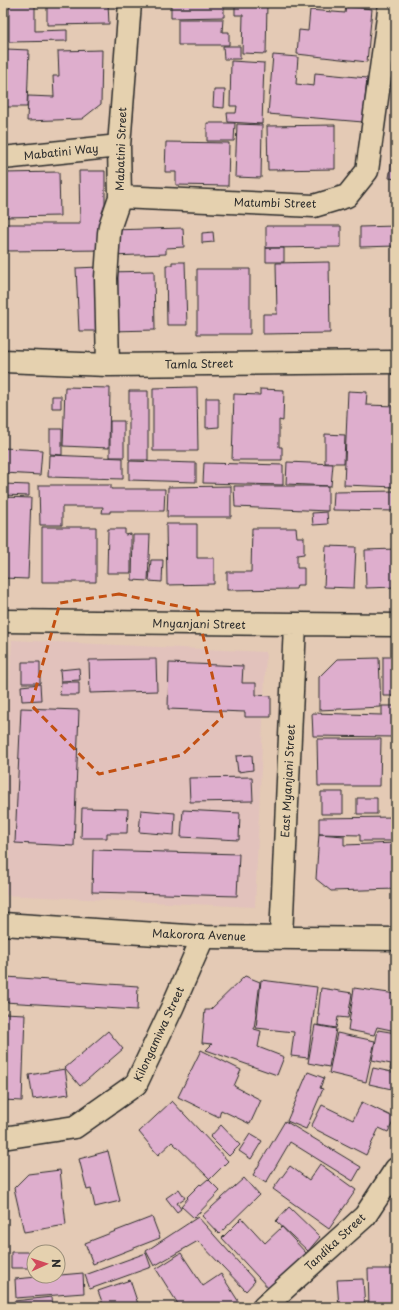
<svg xmlns="http://www.w3.org/2000/svg" width="399" height="1310" font-family="'Playpen Sans',sans-serif">
  <style>
    .built { fill: #e2c2bc }
    .building { fill: #deaecd; stroke: #2b2b2b }
    .lines { fill: none; stroke-linecap: round; stroke-linejoin: round }
    .minor-casing { stroke: #2b2b2b; stroke-width: 25 }
    .tertiary-casing { stroke: #2b2b2b; stroke-width: 25 }
    .minor { stroke: #e5d1af; stroke-width: 22 }
    .tertiary { stroke: #e5d1af; stroke-width: 22 }
    .marked { fill: none; stroke: #c25012; stroke-width: 3; stroke-dasharray: 8 5; stroke-linejoin: round }
    .labels { text-anchor: middle; stroke-width: 3; stroke-linejoin: round; paint-order: stroke }
    .street-label { font-size: 11px; fill: #2b2b2b; stroke: #e5d1af }
  </style>
  <rect width="100%" height="100%" fill="#e4cab5"/>
  <filter id="ink" filterUnits="userSpaceOnUse"><feTurbulence type="fractalNoise" baseFrequency=".025" numOctaves="2"/><feDisplacementMap in="SourceGraphic" scale="8" xChannelSelector="R" yChannelSelector="G"/><feConvolveMatrix kernelMatrix="1 2 1 2 8 2 1 2 1" color-interpolation-filters="sRGB"/></filter>
  <g filter="url(#ink)">
    <!-- built -->
    <path class="built" d="M12,640L266,652L255,907L3,895V828Z"/>
    <!-- building -->
    <path class="building" d="M9,3H35V31L67,30V41L9,42Z
      M47,3H108L109,24L47,25Z
      M171,3H224V17L171,18Z
      M235,3H267L266,54L242,53L243,15H235Z
      M346,6L372,9L367,62L297,54L299,30L308,31L310,10L345,13Z
      M178,19H223L222,32H229V45H178Z
      M223,46H240V59H224Z
      M6,49L29,50L27,107H6Z
      M102,50L101,104L82,119L27,121L28,96L54,97L53,76H59L58,51Z
      M273,55L298,57L296,84L314,86L315,73L367,78L363,122L268,114Z
      M231,61L264,63L262,124L228,122L227,113H236L237,106H230Z
      M214,90H225L224,108L213,107Z
      M207,123H235L234,141H207Z
      M237,124L262,125L261,178L235,177Z
      M335,125V169L268,170L267,126Z
      M396,137V179L389,178Z
      M166,142L229,143L228,186L176,185V172H165Z
      M79,171H105V250L3,251V224H80Z
      M59,172L60,216L4,217V173Z
      M266,226H341V247L266,248Z
      M396,226V246L360,247V227Z
      M183,228L184,247L166,248V254L111,256L110,230Z
      M213,232L214,242L202,243V233Z
      M266,248H284V262H266Z
      M172,262H185L187,325H167L166,265H172Z
      M329,262L330,333L263,334V314H277L276,263Z
      M99,267L102,331H79L76,268Z
      M197,269H250V334H197Z
      M154,271L155,330L110,331L108,272Z
      M65,387L110,388L109,448L63,446Z
      M197,387L198,451H153V388Z
      M260,389L284,390L283,421L279,420V447H282V460H232L234,394L260,395Z
      M129,391H148V460H129Z
      M348,391L367,392L366,405L396,406V487L344,485Z
      M52,396H61V408H52Z
      M206,398H219V427L206,428Z
      M110,421H124V457H110Z
      M50,429H62V455L50,454Z
      M325,434L345,435L344,463H325Z
      M3,448L42,450L40,475L3,473Z
      M49,455L123,458V479L48,477Z
      M129,461L196,463V482L129,480Z
      M287,462L333,464L331,486L286,484Z
      M204,463L283,465V485L203,483Z
      M3,484L29,485V496L3,495Z
      M39,485H111V489H165L164,511H110V513H102L103,507H62V525H40Z
      M231,486V517H167L168,487Z
      M234,486H328V511L235,507Z
      M396,491V511L333,510L334,492Z
      M3,497L31,498L28,579L3,578Z
      M327,512L328,524L313,525L312,513Z
      M166,524H197V558H214V584L167,585Z
      M42,527H96V582H42Z
      M252,528H296L297,537H304V554L297,555V568H304V585H297L296,589L227,590V572H251Z
      M108,529H125V535L131,534V573H107Z
      M133,535H150L148,581L132,580Z
      M326,546L356,547L354,588L324,587Z
      M396,549V587L366,588L365,550Z
      M151,560H163L162,582L149,581Z
      M383,657H396V696H383Z
      M379,658L381,707L319,710V677L337,659Z
      M156,659L157,691L90,693L89,660Z
      M22,662H40V683H22Z
      M169,663L243,666L242,683H256V695L271,696V717H245V712L168,709Z
      M79,668L80,680L61,681L60,670Z
      M61,682H79V695H60Z
      M40,684L41,700L22,701L21,686Z
      M382,706H396V737L313,736L312,713L382,715Z
      M21,708L79,710L74,846L15,843Z
      M317,739H381L380,786H318Z
      M252,755L253,770L238,772L236,756Z
      M252,777L253,801L190,802L189,778Z
      M321,792H343V814H321Z
      M357,798H377V814H357Z
      M82,808L128,809L127,833H107V838H81Z
      M141,810L175,813L174,835L139,832Z
      M183,810L240,813L239,840L181,837Z
      M396,817V841H360V835L319,834V818Z
      M319,834L344,836V845L396,843V889L331,891L316,879Z
      M93,850L239,854L237,896L92,892Z
      M245,976L260,982L254,1029L261,1031L258,1047L284,1057L277,1075L206,1050L212,1044L202,1043L205,1010H210Z
      M6,977L138,986L137,1010L4,1002Z
      M261,980L317,987L308,1058L291,1056L294,1032L256,1028Z
      M321,988L352,993L348,1018L338,1017L336,1028L318,1025L319,1014H318Z
      M354,988L396,994V1031L377,1027L374,1035L348,1030Z
      M3,1013L25,1014L22,1101L3,1100Z
      M315,1025L336,1029L329,1067L308,1063Z
      M378,1030L396,1033V1071L390,1069L391,1064L372,1060Z
      M108,1031L123,1049L80,1086L65,1068Z
      M337,1033L375,1041L366,1082L329,1073Z
      M201,1050L241,1070L234,1086L261,1100L250,1124L221,1110L219,1117L178,1097Z
      M373,1068L396,1073V1090L369,1084Z
      M65,1069L69,1094L33,1099L29,1075Z
      M308,1072L324,1078L320,1088L323,1089L306,1129L287,1121Z
      M172,1101L228,1161L210,1179L172,1142L158,1155L139,1132Z
      M362,1102L395,1118L388,1132L379,1128L366,1155L311,1127L322,1105L353,1120Z
      M285,1121L361,1167L353,1181L290,1142L266,1183L253,1175Z
      M221,1125L240,1145L229,1156L210,1137Z
      M250,1134L262,1141L251,1159L239,1151Z
      M108,1151L120,1201L95,1207L91,1189L87,1190L79,1159Z
      M320,1164L356,1190L329,1229L273,1189L290,1166L309,1180Z
      M60,1170L66,1225L24,1232L14,1188L28,1174Z
      M244,1178L259,1195L219,1234L202,1216Z
      M208,1179L220,1191L194,1218L181,1206L188,1198L187,1197L200,1184L201,1185Z
      M179,1189L185,1198L177,1203L181,1209L177,1212L166,1198Z
      M289,1207L320,1237L308,1251L276,1221Z
      M152,1217L160,1238L93,1264L85,1243Z
      M198,1217L255,1281L246,1291L198,1241L154,1266L146,1251Z
      M242,1218L265,1243L282,1227L307,1254L270,1290L222,1238Z
      M11,1252H39H34V1268H11Z
      M146,1253L151,1267L90,1289L85,1275Z
      M181,1253L203,1286L221,1274L242,1307H180L156,1269Z
      M368,1269H394L395,1307H369Z
      M83,1273L84,1293L16,1298L15,1279Z
      M363,1279L365,1307H339L337,1280Z
      M130,1280L139,1307H104L98,1291Z
      M52,1297L53,1307H15L14,1301Z"/>
    <g class="lines">
      <!-- minor casing -->
      <g class="minor-casing">
        <path id="minor" d="M3,158L119,146
          M120,197L314,206L347,196L367,171L390,3
          M3,361L108,365L396,362
          M108,365L106,278L109,233L110,226L120,197L119,146L130,3
          M3,621L396,625
          M281,937L295,625
          M3,1138L75,1127L136,1084L172,1008L203,937
          M264,1307L365,1216L396,1169"/>
      </g>
      <!-- tertiary casing -->
      <g class="tertiary-casing">
        <path id="tertiary" d="M3,924L203,937L396,939"/>
      </g>
      <!-- minor -->
      <use href="#minor" class="minor"/>
      <!-- tertiary -->
      <use href="#tertiary" class="tertiary"/>
    </g>
  </g>
  <!-- marked area -->
  <path class="marked" d="M119,594L197,610L222,717L182,755L99,774L31,705L60,603Z"/>
  <g class="labels">
    <!-- street labels -->
    <g class="street-label">
      <text transform="translate(121 149) rotate(-88)" y="4">Mabatini Street</text>
      <text transform="translate(61 152) rotate(-6)" y="4">Mabatini Way</text>
      <text transform="translate(275 203) rotate(1)" y="4">Matumbi Street</text>
      <text transform="translate(199 364) rotate(-1)" y="4">Tamla Street</text>
      <text transform="translate(199 624) rotate(1)" y="4">Mnyanjani Street</text>
      <text transform="translate(288 781) rotate(-87)" y="4">East Myanjani Street</text>
      <text transform="translate(199 935) rotate(2)" y="4">Makorora Avenue</text>
      <text transform="translate(159 1034) rotate(-65)" y="4">Kilongamiwa Street</text>
      <text transform="translate(335 1242) rotate(-43)" y="4">Tandika Street</text>
    </g>
  </g>
  <!-- margin -->
  <rect width="399" height="1310" fill="none" stroke="#e5d1af" stroke-width="16"/>
  <rect x="8" y="8" width="383" height="1294" fill="none" stroke="#2b2b2b" stroke-width="1.5" filter="url(#ink)"/>
  <!-- north arrow -->
  <g transform="translate(46 1264) rotate(87)"><circle r="19" fill="#e5d1af" stroke="#9b8f7a"/>
  <path d="M0-3L7 15L0 10L-7 15Z" fill="#d1495b"/>
  <text y="-6" font-size="11" font-weight="bold" text-anchor="middle" fill="#2b2b2b">N</text>
  </g>
</svg>
